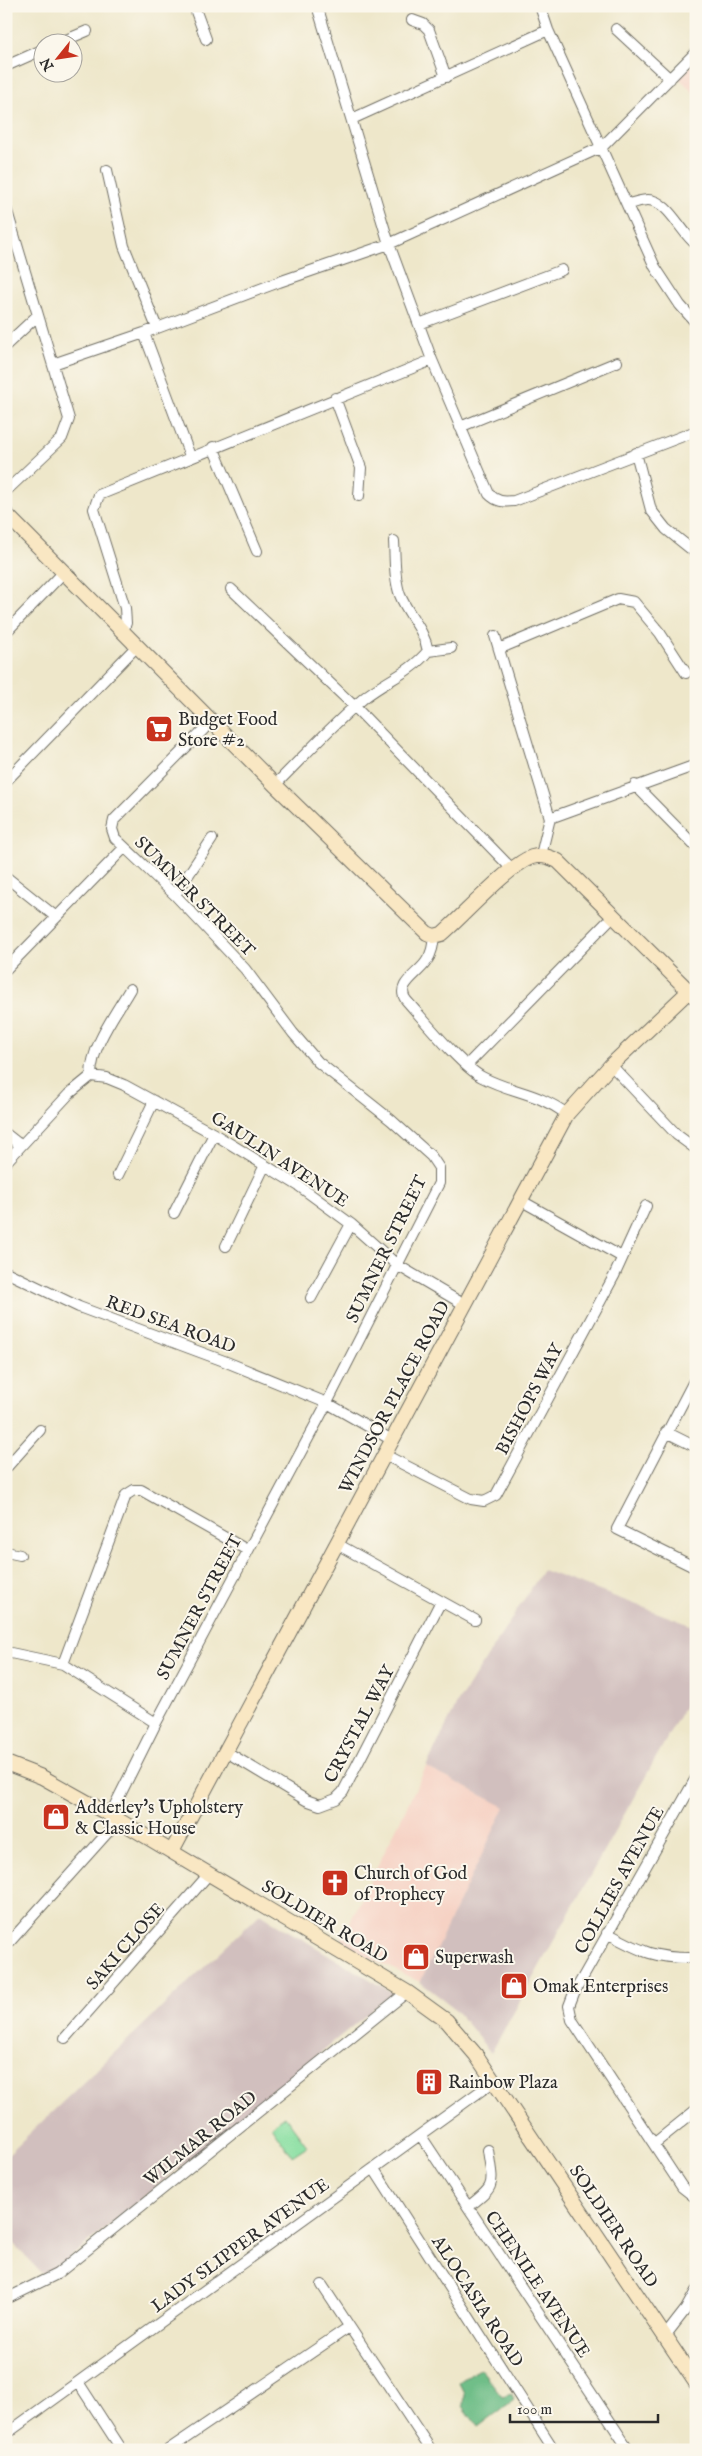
<svg xmlns="http://www.w3.org/2000/svg" width="702" height="2456" font-family="'IM FELL English',serif">
  <style>
    .built { fill: #f6d2c4 }
    .industrial { fill: #d1bfbe }
    .green { fill: #8adfa2; stroke: #5a8566 }
    .forest { fill: #6fbe88; stroke: #4d745a }
    .lines { fill: none; stroke-linecap: round; stroke-linejoin: round }
    .street-casing { stroke: #6f6d63; stroke-width: 12 }
    .secondary-casing { stroke: #6f6d63; stroke-width: 16 }
    .street { stroke: #fff; stroke-width: 10 }
    .secondary { stroke: #f9e7c3; stroke-width: 14 }
    .labels { text-anchor: middle; stroke-width: 4; stroke-linejoin: round; paint-order: stroke }
    .poi-label { font-size: 18px; fill: #2b2b2b; stroke: #fbf7ec; text-anchor: start }
    .street-label { font-size: 18px; fill: #2b2b2b; stroke: #fbf7ec }
  </style>
  <rect width="100%" height="100%" fill="#fbf7ec"/>
  <filter id="ink" filterUnits="userSpaceOnUse"><feTurbulence type="fractalNoise" baseFrequency=".02" numOctaves="2"/><feDisplacementMap in="SourceGraphic" scale="10" xChannelSelector="R" yChannelSelector="G"/><feConvolveMatrix kernelMatrix="1 2 1 2 8 2 1 2 1" color-interpolation-filters="sRGB"/></filter>
  <filter id="wash" filterUnits="userSpaceOnUse"><feTurbulence type="fractalNoise" baseFrequency=".0096" numOctaves="4" result="noise"/><feDisplacementMap in="SourceGraphic" scale="20" xChannelSelector="R" yChannelSelector="G"/><feGaussianBlur stdDeviation="1.12" result="paint"/><feColorMatrix in="noise" values="0 0 0 0 0 0 0 0 0 0 0 0 0 0 0 0 0 1.4 0 .05"/><feComposite in="paint" operator="in"/></filter>
  <g filter="url(#wash)">
    <rect width="100%" height="100%" fill="#eee7ca"/>
    <!-- built -->
    <path class="built" d="M696,61V95L679,78Z
      M426,1767L506,1807L420,1982L340,1943Z"/>
    <!-- industrial -->
    <path class="industrial" d="M543,1570L696,1627V1686L491,2053L453,2007L420,1982L505,1807L426,1767L458,1702Z
      M260,1914L393,1993L63,2263L44,2276L6,2236V2156Z"/>
    <!-- green -->
    <path class="green" d="M285,2116L307,2146L292,2156L271,2126Z"/>
    <!-- forest -->
    <path class="forest" d="M480,2368L502,2396L512,2393L515,2399L478,2427L463,2406L464,2393L459,2383Z"/>
  </g>
  <g filter="url(#ink)">
    <g class="lines">
      <!-- street casing -->
      <g class="street-casing">
        <path id="street" d="M194,6L206,39
          M540,6L548,30L655,267L680,305L696,323
          M319,12L389,244L432,360L489,494C497,502 503,502 514,501L696,431
          M412,20L423,24L429,30L446,77
          M616,29L670,79
          M61,42L87,31
          M6,66L42,50
          M352,119L548,30
          M107,170L124,246L157,328
          M629,204C634,203 641,200 648,200C668,200 681,233 696,244
          M6,208L69,419L62,438L6,491
          M419,324L562,270
          M144,333L190,456
          M6,345L37,316
          M53,364L144,333L279,282L389,244L602,147L696,52
          M335,398L361,468L359,496
          M460,427L617,362
          M213,447L257,551
          M636,453L651,510L666,529L696,553
          M231,589L355,707L513,870
          M123,631L126,623L125,608L94,509L99,495L432,360
          M6,632L64,572
          M495,636L550,818L541,855
          M501,648L618,599L634,602L660,633L686,673
          M428,651L451,648
          M6,781L137,646
          M275,785C304,756 332,725 364,698C385,681 410,673 428,651C424,629 408,615 400,595C394,579 395,558 394,541
          M635,785L696,847
          M550,818L696,765
          M6,877L56,917
          M175,895L212,839
          M434,936C433,945 432,954 426,962C418,974 395,985 406,1000C424,1020 461,1066 482,1077C512,1093 537,1092 567,1114
          M6,969L124,848
          M467,1065L613,916
          M611,1065L677,1135L696,1149
          M91,1076L107,1078L124,1085L214,1134L299,1186L351,1224L397,1265L465,1305
          M91,1076C91,1046 115,1015 130,989
          M6,1134L20,1145
          M6,1162L69,1094L91,1076
          M118,1175L154,1101
          M520,1200L622,1257
          M174,1213L214,1134
          M226,1246L265,1165
          M6,1272L79,1307L224,1361L327,1403L392,1440
          M311,1298L351,1224
          M696,1377L617,1529L696,1568
          M666,1432L696,1447
          M385,1455L471,1499L484,1501L496,1495L614,1276L646,1206
          M6,1468L40,1430
          M337,1544L475,1620
          M6,1552L20,1555
          M6,1652L63,1664L156,1723
          M63,1664L126,1495L134,1490H141L247,1550
          M225,1751L306,1800L320,1805L336,1799L343,1792L440,1603
          M696,1778L574,1993L569,2006L572,2020L682,2187L696,2198
          M110,1815L156,1723L327,1403L439,1183V1168L431,1156L391,1120L318,1062L293,1033L245,969L175,895L115,838L112,829L114,820L212,721
          M607,1933C642,1952 656,1959 696,1958
          M6,1946L118,1821
          M65,2038L209,1874
          M421,2136L629,2450
          M655,2143L696,2110
          M374,2169L554,2450
          M468,2207C497,2185 493,2186 488,2150
          M322,2285L431,2450
          M6,2299L57,2274L407,1992
          M665,2336L686,2309L696,2291
          M78,2382L122,2450
          M6,2434L493,2082
          M168,2450L349,2327"/>
      </g>
      <!-- secondary casing -->
      <g class="secondary-casing">
        <path id="secondary" d="M6,514L275,785L427,933L434,936L442,934C463,916 510,864 532,857C542,854 550,857 558,861L695,997
          M6,1763L42,1777L110,1815L407,1992L447,2021L476,2055L696,2383
          M172,1851L567,1114L611,1065L689,991"/>
      </g>
      <!-- street -->
      <use href="#street" class="street"/>
      <!-- secondary -->
      <use href="#secondary" class="secondary"/>
    </g>
  </g>
  <!-- icons -->
  <defs>
    <g id="supermarket-square" transform="scale(1.4375)"><rect x="-9" y="-9" width="18" height="18" rx="4" fill="#c8321e" stroke="#fbf7ec"/><path d="M-6-5.5h2.5l.6 2H6L4.5 2H-2.5L-4.4-4H-6ZM-1.5 3.2a1.3 1.3 0 1 0 .1 0ZM3 3.2a1.3 1.3 0 1 0 .1 0Z" fill="#fff"/></g>
    <g id="shop-square" transform="scale(1.4375)"><rect x="-9" y="-9" width="18" height="18" rx="4" fill="#c8321e" stroke="#fbf7ec"/><path d="M-5-2.5h2.3a2.7 3.5 0 0 1 5.4 0H5L5.5 6h-11ZM-1.5-2.5h3a1.5 2.3 0 0 0-3 0Z" fill="#fff"/></g>
    <g id="church-square" transform="scale(1.4375)"><rect x="-9" y="-9" width="18" height="18" rx="4" fill="#c8321e" stroke="#fbf7ec"/><path d="M-1.2-6h2.4v3.5h3.3v2.4h-3.3V6h-2.4V-.1h-3.3v-2.4h3.3Z" fill="#fff"/></g>
    <g id="building-square" transform="scale(1.4375)"><rect x="-9" y="-9" width="18" height="18" rx="4" fill="#c8321e" stroke="#fbf7ec"/><path d="M-4-6H4V6H1V3H-1V6H-4ZM-2.5-4.3h1.7v1.8h-1.7ZM.8-4.3h1.7v1.8H.8ZM-2.5-1h1.7V.8h-1.7ZM.8-1h1.7V.8H.8Z" fill="#fff"/></g>
  </defs>
  <g fill-rule="evenodd">
    <use href="#supermarket-square" x="159" y="729"/>
    <use href="#shop-square" x="56" y="1817"/>
    <use href="#church-square" x="335" y="1883"/>
    <use href="#shop-square" x="416" y="1957"/>
    <use href="#shop-square" x="514" y="1986"/>
    <use href="#building-square" x="429" y="2082"/>
  </g>
  <g class="labels">
    <!-- poi labels -->
    <g class="poi-label">
      <text x="178" y="725">Budget Food<tspan x="178" dy="21">Store #2</tspan></text>
      <text x="75" y="1813">Adderley's Upholstery<tspan x="75" dy="21">&amp; Classic House</tspan></text>
      <text x="354" y="1879">Church of God<tspan x="354" dy="21">of Prophecy</tspan></text>
      <text x="435" y="1963">Superwash</text>
      <text x="533" y="1992">Omak Enterprises</text>
      <text x="448" y="2088">Rainbow Plaza</text>
    </g>
    <!-- street labels -->
    <g class="street-label">
      <text transform="translate(195 896) rotate(45)" y="6">SUMNER STREET</text>
      <text transform="translate(280 1159) rotate(33)" y="6">GAULIN AVENUE</text>
      <text transform="translate(386 1249) rotate(-64)" y="6">SUMNER STREET</text>
      <text transform="translate(171 1324) rotate(20)" y="6">RED SEA ROAD</text>
      <text transform="translate(394 1397) rotate(-62)" y="6">WINDSOR PLACE ROAD</text>
      <text transform="translate(529 1399) rotate(-62)" y="6">BISHOPS WAY</text>
      <text transform="translate(199 1607) rotate(-62)" y="6">SUMNER STREET</text>
      <text transform="translate(359 1724) rotate(-62)" y="6">CRYSTAL WAY</text>
      <text transform="translate(619 1880) rotate(-61)" y="6">COLLIES AVENUE</text>
      <text transform="translate(325 1921) rotate(31)" y="6">SOLDIER ROAD</text>
      <text transform="translate(125 1946) rotate(-49)" y="6">SAKI CLOSE</text>
      <text transform="translate(200 2138) rotate(-39)" y="6">WILMAR ROAD</text>
      <text transform="translate(614 2226) rotate(56)" y="6">SOLDIER ROAD</text>
      <text transform="translate(240 2245) rotate(-36)" y="6">LADY SLIPPER AVENUE</text>
      <text transform="translate(538 2284) rotate(56)" y="6">CHENILE AVENUE</text>
      <text transform="translate(478 2301) rotate(57)" y="6">ALOCASIA ROAD</text>
    </g>
  </g>
  <!-- margin -->
  <rect width="702" height="2456" fill="none" stroke="#fbf7ec" stroke-width="25"/>
  <!-- north arrow -->
  <g transform="translate(58 58) rotate(240)"><circle r="24" fill="#fbf7ec" stroke="#a8a59f"/>
  <path d="M0-4L9 19L0 12L-9 19Z" fill="#c8321e"/>
  <text y="-8" font-size="14" font-weight="bold" text-anchor="middle" fill="#2b2b2b">N</text>
  </g>
  <!-- scale -->
  <path d="M510 2414v8h148v-8" fill="none" stroke="#2b2b2b" stroke-width="2.5"/>
  <text x="517" y="2414" font-size="15" fill="#2b2b2b" stroke="#fbf7ec" stroke-width="4" paint-order="stroke">100 m</text>
</svg>
